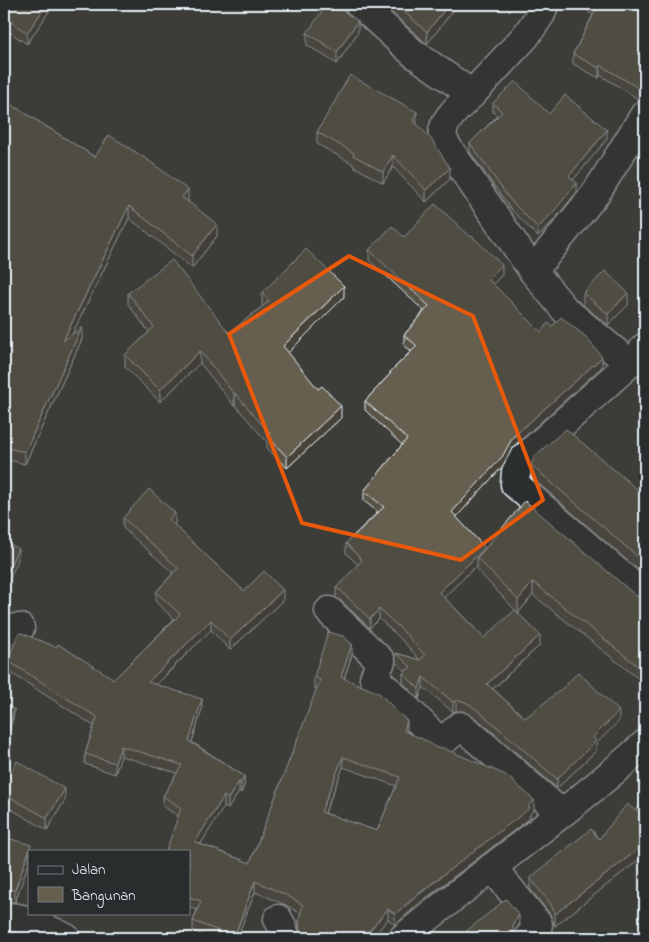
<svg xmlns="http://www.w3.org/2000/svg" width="649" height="942" font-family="'Indie Flower',sans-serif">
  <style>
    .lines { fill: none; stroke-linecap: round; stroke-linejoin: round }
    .minor-casing { stroke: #e8f1f8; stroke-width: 31 }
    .minor { stroke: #2a2d2e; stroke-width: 28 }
    .wall { fill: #585244; stroke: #e8f1f8; fill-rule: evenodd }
    .shaded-wall { fill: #474237; stroke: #e8f1f8 }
    .building { fill: #665f4f; stroke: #e8f1f8; fill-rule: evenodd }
    .marked { fill: none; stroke: #e8590c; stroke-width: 4; stroke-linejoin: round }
  </style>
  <rect width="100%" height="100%" fill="#3c3c38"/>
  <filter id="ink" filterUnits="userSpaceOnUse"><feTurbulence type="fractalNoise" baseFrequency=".02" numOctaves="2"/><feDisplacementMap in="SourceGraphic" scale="10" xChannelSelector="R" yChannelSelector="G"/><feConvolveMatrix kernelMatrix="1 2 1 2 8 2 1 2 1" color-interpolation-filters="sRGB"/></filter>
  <g filter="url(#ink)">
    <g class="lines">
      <!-- minor casing -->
      <g class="minor-casing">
        <path id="minor" d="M359,4L413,53L472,94L525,37L541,14L544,4
          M472,94C462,104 440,121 443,137C443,140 446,145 448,148L533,271L565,310L629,363
          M533,271L596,193L645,114
          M645,347L640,354L523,459L516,472L515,484L645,596
          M329,611L381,661L374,678L389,691L441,743L460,726L472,735L561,813
          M4,629L20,628
          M492,867L538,924C538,930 532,934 528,938
          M4,918C20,913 51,931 66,938
          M278,919L283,928L285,938
          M403,938C482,872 568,813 645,744"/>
      </g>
      <!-- minor -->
      <use href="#minor" class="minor"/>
    </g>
    <!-- wall -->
    <path class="wall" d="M50,4V10L27,44L4,28V15Z
      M382,4H456V7L427,44Z
      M588,4H645V99L640,100L600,75L599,78L573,64V54L593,15L588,12Z
      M358,32L337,64L307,45V33Z
      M4,100L95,157L188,201L217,236L192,268L129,218L72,334L82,339L25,464L4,459Z
      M493,103L549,114L607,139L573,180L577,192L554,220L538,237L510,208L470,152V143L497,116L493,112Z
      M417,124L450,179L426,202L393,167L383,183L353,166V164L317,144V132Z
      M404,237L502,275L493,284L541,332L602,367L513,447L502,467L456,517L485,548L635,595L642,599H645V684L533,595L518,613L477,570V565L444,597L484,638L540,645L493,689L525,718L619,721L596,744V751L557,788L481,722L469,714L463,711H456L453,712L423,687L419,699L403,683V673L406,671L396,663V653L420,660L401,639L379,619L370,628L340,600L336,598V588L358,565L346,553V543L378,512L364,501V491L402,445L365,410V401L390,374V372L411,351L404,345V335L424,311L369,260V250Z
      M128,293L229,333L263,306L262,305V293L344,297L288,353L341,418L287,468L267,448V442L235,405L234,406L200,363L160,402L125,367V355L149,332L128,304Z
      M583,293L628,305L608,325L583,305Z
      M645,436V449L643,447V438Z
      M531,465L645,496V576L531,477Z
      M123,518L175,524L174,525L244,591L283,600L230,650L211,630L156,685L202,709L192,742L244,776V786L241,793L239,792L228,809L224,807L200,844L250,863L317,689L314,688V677L352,654L344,679L407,731V732L436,748L534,810L530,814V818L421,902L395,925L388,919L372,938H296L299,933V919L301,914L286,905L255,892L237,938H211L193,931V921L197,910L189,907V851L178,816L163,806V796L177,773L121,756L115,774L85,764V754L94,726L8,671V661L114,679L174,619L156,602V592L173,573L123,528ZM343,767L396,786L377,831L325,813Z
      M4,705L14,715L7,738L4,737Z
      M4,785L65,800L47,830L4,805Z
      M645,797V862L641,858L555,926L550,914L530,889V878L599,839L636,811Z
      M4,837L31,851H29V862L15,902H4Z"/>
    <!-- shaded-wall -->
    <path class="shaded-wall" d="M47,4H50V10L27,44V33Z
      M449,4H456V7L427,44V32Z
      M358,21V32L337,64V52Z
      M600,65V75L599,78V68Z
      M417,112V124L413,120Z
      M607,130V139L569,185V176Z
      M393,155V167L383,183V172Z
      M450,168V179L426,202V190Z
      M577,183V192L554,220L538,237V228Z
      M188,190V202L182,197Z
      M129,206V218L63,353V341Z
      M217,224V236L192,268V256Z
      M502,265V275L488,289V279Z
      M344,286V297L283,358V346Z
      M628,293V305L608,325V314Z
      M82,327V339L25,464V452Z
      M200,351V363L160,402V390Z
      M602,357V367L513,447L502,467L452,522V512L513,437Z
      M235,393V405L234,406V394Z
      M341,406V418L287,468V457Z
      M175,513V524L169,531V520Z
      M18,548V560L4,591V580Z
      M485,548L477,558V565L439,602V592Z
      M533,582V595L518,613V600Z
      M283,590V600L230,650V640Z
      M379,609V619L370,628V619Z
      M211,620V630L148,692V682Z
      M540,635V645L487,694V684Z
      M352,644V654L341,688V677Z
      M423,677V687L419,699V689Z
      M202,699V709L189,751V741Z
      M456,701V711L453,712V702Z
      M14,709V715L7,738V732Z
      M619,711V721L596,744V751L557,788V779L593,737Z
      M407,721V731L404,741V731Z
      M121,746V756L115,774V763Z
      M343,757V767L321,822V812Z
      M244,776V786L241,793V783Z
      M239,782V792L228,809V799Z
      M65,789V800L47,830V818Z
      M224,796V807L195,853V842Z
      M534,800V810L530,814V818L421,902L395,925V914L528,806Z
      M641,847V858L555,926V914Z
      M29,851V862L15,902V890Z
      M255,881V892L237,938H234Z
      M388,909V919L372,938H363Z
      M519,915V925L513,933V938H504Z"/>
    <!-- building -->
    <path class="building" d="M11,4H47L27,33L4,17V15Z
      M327,4H333L358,21L337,52L307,33Z
      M395,4H449L427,32Z
      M592,4H645V88L640,89L600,65L599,68L573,54L597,8Z
      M350,75L417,112L413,120L432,140L450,168L426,190L393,155L383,172L353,155L354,153L317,132Z
      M515,81L549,114L565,95L607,130L569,176L577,183L554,211L538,228L510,200L470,143L502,112L493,103Z
      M4,100L95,157L109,135L148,160L188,190L182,197L217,224L192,256L129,206L63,341L82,327L25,452L4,447Z
      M435,204L471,237L472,236L502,265L488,279L541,332L548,323L552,326L561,317L586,337L602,357L513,437L502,457L452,512L485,548L439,592L484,638L515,610L540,635L487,684L525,718L563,688L578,672L619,711L593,737L596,741L557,779L481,713L469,704L463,701H456L453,702L423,677L419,689L403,673L411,667L396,653L420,660L425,655L401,629L379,609L370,619L340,590L336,588L362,560L346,543L384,507L364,491L407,439L365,401L391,373L390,372L417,346L404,335L429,306L369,250L392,226L404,237Z
      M306,249L344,286L283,346L318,389L322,386L341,406L287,457L267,436L270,434L235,393L234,394L200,351L160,390L125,355L154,327L128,293L172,260L229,333L269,301L262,293Z
      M605,271L628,293L608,314L583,293Z
      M566,429L645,496V563L531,465L535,456Z
      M149,489L175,513L169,520L244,591L264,571L283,590L230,640L211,620L148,682L202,699L189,741L244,776L241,783L239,782L228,799L224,796L195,842L250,863L320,680L314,677L328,632L343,636L352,644L341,677L379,693L407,721L404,731L427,741L436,748H443L506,775L534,800L528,806L530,808L421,892L395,914L388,909L363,938H296L300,932L299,919L303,905L286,895L255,881L234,937L193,921L201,901L189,897V851H166L181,808L163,796L182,765L121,746L115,763L85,754L97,717L8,661L18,634L21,633L56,647L58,644L114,679L180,614L156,592L178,568L123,518ZM343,757L400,777L377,831L321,812Z
      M525,501L635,595L642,599H645V672L533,582L518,600L477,558Z
      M4,542L18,548L4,580Z
      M4,705L14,709L7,732L4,731Z
      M17,761L65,789L47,818L4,794V785Z
      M645,797V850L641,847L555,914L550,903L530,878L591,829L599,839L627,804L636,811Z
      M4,837L31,845L15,890L4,891Z
      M506,899L519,915L513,923V931L504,938H458Z"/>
  </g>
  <!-- marked area -->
  <path d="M0 0H649V942H0ZM349,256L473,316L543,500L461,560L302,523L229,334Z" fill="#3c3c38" fill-opacity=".55" fill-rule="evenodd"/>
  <path class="marked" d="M349,256L473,316L543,500L461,560L302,523L229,334Z"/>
  <!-- margin -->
  <rect width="649" height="942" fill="none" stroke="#2a2d2e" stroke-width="20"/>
  <rect x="10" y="10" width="629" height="922" fill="none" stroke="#e8f1f8" stroke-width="2" filter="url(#ink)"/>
  <!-- legend -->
  <rect x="28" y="850" width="162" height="65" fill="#2a2d2e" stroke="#767b7f"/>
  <rect x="38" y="866" width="25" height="8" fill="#2a2d2e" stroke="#767b7f"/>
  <text x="72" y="874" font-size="15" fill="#e8f1f8">Jalan</text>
  <rect x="38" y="887" width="25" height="15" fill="#665f4f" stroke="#767b7f"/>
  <text x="72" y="900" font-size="15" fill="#e8f1f8">Bangunan</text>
</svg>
